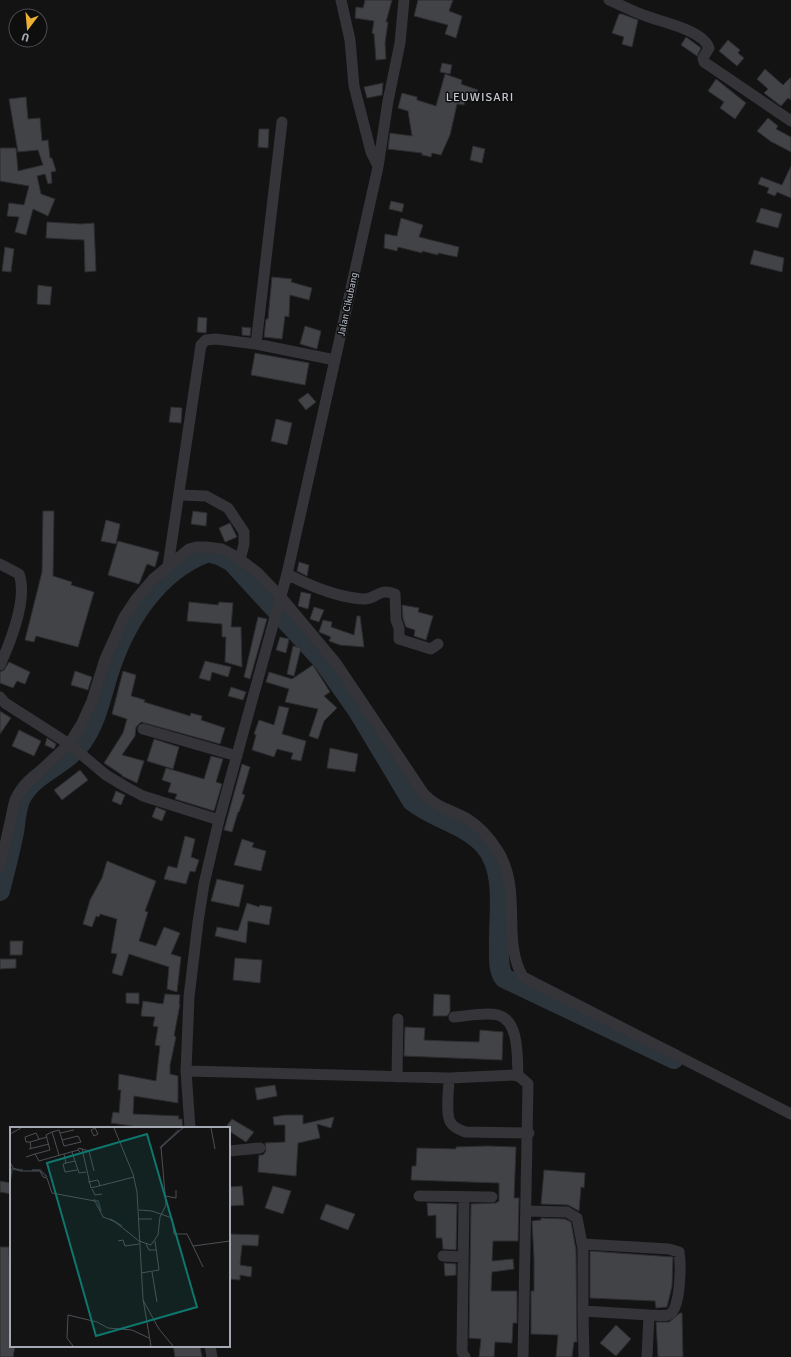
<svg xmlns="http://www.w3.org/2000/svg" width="791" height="1357" font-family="Signika,sans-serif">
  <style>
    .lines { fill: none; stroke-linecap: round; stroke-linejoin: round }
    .river { stroke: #2c353c; stroke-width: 20 }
    .building { fill: #424347; stroke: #2d2d30 }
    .minor { stroke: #343439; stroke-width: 11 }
    .labels { text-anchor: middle; stroke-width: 3; stroke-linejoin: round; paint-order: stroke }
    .street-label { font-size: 10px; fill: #a4a9b4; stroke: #0e0e0f }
    .quarter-label { font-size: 12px; letter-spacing: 1px; fill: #c5c8d0; stroke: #0e0e0f }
    .inset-river { fill: none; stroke: #2c353c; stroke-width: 2 }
    .inset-road { fill: none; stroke: #4d4f54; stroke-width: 1 }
    .view { fill: #0f766e; fill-opacity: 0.15; stroke: #0f766e; stroke-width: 2 }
    .inset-edge { fill: none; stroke: #a4a9b4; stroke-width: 2 }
  </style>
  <rect width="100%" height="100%" fill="#131314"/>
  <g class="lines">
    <!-- river -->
    <path class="river" d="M0,891C5,871 10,852 14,832C16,821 16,806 22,796C36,772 66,765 82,742C96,723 101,698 108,675C124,624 156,571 208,552L219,555L232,562L323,661L358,711L412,801C434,819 466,824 485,846C507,872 498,916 499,948C499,958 498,969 504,978L674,1059"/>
  </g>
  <!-- building -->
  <path class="building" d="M365,0H392L386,22H388L385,43L386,59L376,60L374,34L372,33L374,21L355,18L356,7L363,8Z
    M418,0H453L449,11L462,16L456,38L445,34L448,25L414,16Z
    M619,14H622L638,20L632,47L622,44L624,37L612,33Z
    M686,37L701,48L697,56L681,45Z
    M728,40L740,50L738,53L744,58L737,66L719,51Z
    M442,63L452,65L450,74L440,72Z
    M765,69L783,85L791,77V100L788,98L781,106L764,93L768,89L757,79Z
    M445,74L462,80L461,84L478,90L474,101L466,98L464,105L457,104L450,135L441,155L432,153L431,157L422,155V153L388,149L390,133L412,136L408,111L398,108L402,93L417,97V100L436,106Z
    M716,79L746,103L735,119L720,108L724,102L708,91Z
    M383,83L382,95L367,98L364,87Z
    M26,97L28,119L40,118L42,141L48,140L50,158H52L56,171L51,172L52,183L48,184L45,174L37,176L41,194L55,199L48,216L33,209L26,235L15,232L19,217L7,216L9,203L24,205L29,186L0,181V148H16L18,171L43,165L38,150L18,152L9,99Z
    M768,118L778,126L776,129L791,137V152L770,141L757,131Z
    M259,129H269L268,148L258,147Z
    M473,146L485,149L482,163L470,160Z
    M791,166V198L777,192L775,196L767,193L769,188L758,184L761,177L782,185Z
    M391,201L404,204L402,212L389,209Z
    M761,208L782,214L778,228L756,222Z
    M401,218L423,225L419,237L459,247L457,257L438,253V255L422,251V253L398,247L397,251L384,248L385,234L397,236Z
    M47,222L81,224L94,223L96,271L85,272L84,240L46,238Z
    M5,247L14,249L11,272L2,271Z
    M754,250L784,258L782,272L750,264Z
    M272,277L292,279L291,282L312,288L309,300L290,295L289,317L285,316L282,339L264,337L266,319H268Z
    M38,285L52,287L50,305L37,304Z
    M198,317L207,318L206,333L197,332Z
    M305,326L321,331L317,349L300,344Z
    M242,327L251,328L250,336L242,335Z
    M255,353L309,363L305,385L251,375Z
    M308,393L316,402L306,410L298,400Z
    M171,407L182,408L181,423L169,422Z
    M276,419L292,423L287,445L271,441Z
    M43,511H54L53,576L72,582L71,585L94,592L78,647L36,636L34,642L25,640L42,572Z
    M193,511L207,513L206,526L191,524Z
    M106,520L120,524L116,544L101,541Z
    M230,523L237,537L225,542L219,528Z
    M118,541L159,552L155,567L147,564L139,584L108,575Z
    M299,562L309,565L307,576L297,571Z
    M301,592L311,594L308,609L298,606Z
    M189,602L218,605L219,602L233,603L231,627H241L242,667L225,662L226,637H222V624L187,621Z
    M402,605L419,608L418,612L433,616L426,640L414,636L415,630L406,627L403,619Z
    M314,607L324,610L319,622L310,619Z
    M357,616H360L364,647L340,645L329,641L331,637L319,632L323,620L332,622L331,627L354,635Z
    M258,617L267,619L250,679L244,677Z
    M280,637L289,639L286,653L276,650Z
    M293,646L301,648L294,676L287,674Z
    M205,661L231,667L228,677L212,672L210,681L199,678Z
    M9,662L30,672L25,684L17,681L13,688L0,683V672L4,670Z
    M313,665L330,692L324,696L337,708L324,721L318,739L309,736L318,709L285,702L289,689L266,682L269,672L292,679Z
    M75,671L92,677L88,690L71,685Z
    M123,671L136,675L131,696L145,700L144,702L190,716L191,713L202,716L201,720L225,728L220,744L141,722L136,727L135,736L122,755L144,761L137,783L122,776V775L104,763L123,733L127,719L112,714Z
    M231,687L246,692L243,700L228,696Z
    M279,706L289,708L282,734L306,741L301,761L291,759L293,753L277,749L274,757L252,750L256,735L254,734L259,720L274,725Z
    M0,711L11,718L0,734Z
    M19,730L41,741L34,756L12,746Z
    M47,738L56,744L54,749L45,745Z
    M154,739L179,747L173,769L147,761Z
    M330,748L358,754L355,772L327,768Z
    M211,756L223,759L216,782L222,784L214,811L175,799L177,794L168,792L171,783L162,780L166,768L204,779Z
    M242,764L250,767L242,794L245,795L239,812H238L232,832L224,830Z
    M80,770L88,780L62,800L54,790Z
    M116,791L125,795L121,805L112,801Z
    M156,807L166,811L162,821L152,817Z
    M185,836L195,839L191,857L199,860L195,872L190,871L186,884L164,879L168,866L177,868Z
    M242,839L254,843L252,847L266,851L261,871L234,865Z
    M107,861L156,881L145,911L148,912L139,941L156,946L164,927L180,933L171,954L181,957L177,992L167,989L169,967L129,954L122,976L112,973L117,954L111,953L117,919L100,914L99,917L96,916L92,927L83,924L90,900L102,878Z
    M217,879L244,885L239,907L211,901Z
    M247,903L259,907L260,905L272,907L269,925L248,921L246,943L215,936L217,927L238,931Z
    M10,941H23L22,955H10Z
    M235,958L262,960L260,983L233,980Z
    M0,959H16V968L0,969Z
    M126,993H139V1004L126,1003Z
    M165,994L180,995L179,1004H180L174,1036L176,1037L170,1065V1074L178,1076V1103L134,1096L133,1114L179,1116L178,1119H182L183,1128H132V1126L111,1123L113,1112L119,1113L121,1090H118L119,1074L156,1081L160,1046L155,1045L158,1027L153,1026L155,1017L141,1016L143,1001L163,1004Z
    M434,994L450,995V1012L447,1016H433Z
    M405,1027L425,1028L424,1040L446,1041L479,1042L480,1030L503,1032L502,1060L404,1056Z
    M275,1085L277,1096L257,1100L255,1088Z
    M285,1115H303V1124L334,1117L331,1128L317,1124L320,1138L298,1143L296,1176L258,1172L259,1155H263L266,1151L265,1143L285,1142V1125H274L273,1117Z
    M232,1119L254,1132L246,1142L229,1131V1128H225Z
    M488,1146L516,1147L514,1198H519L518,1241H493L492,1261L513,1259L514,1269L492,1272L491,1291H517V1323H513L512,1343L495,1342L494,1357H479L481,1339L469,1338L471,1204L496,1203L499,1201V1183L411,1180L412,1166H416L417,1148L456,1149V1147Z
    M544,1170L585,1173L584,1188L581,1187L579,1211L568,1205L541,1204Z
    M0,1181L11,1183V1194L0,1192Z
    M242,1186L244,1205L229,1206V1187Z
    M273,1186L291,1191L283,1214L265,1208Z
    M427,1203L457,1204L456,1250L443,1249L442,1238H436V1215L428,1216Z
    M326,1204L355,1214L348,1230L320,1219Z
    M541,1218L565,1219L571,1222L576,1250L577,1342H574L572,1357H556L558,1335L531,1334V1291H534V1258L532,1221L541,1220Z
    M229,1234L259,1235L258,1246L242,1245L240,1265L252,1267L251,1277L240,1275V1280L229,1279Z
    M0,1247H9L11,1323L9,1333H11V1346H15L13,1357H0Z
    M590,1251L673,1257L672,1286L667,1307L656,1308L655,1301L590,1298Z
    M444,1263L456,1264V1275L445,1276Z
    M680,1313H682L683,1357H658L656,1322H669Z
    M616,1325L631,1339L616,1356L600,1343Z
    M173,1346H200L202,1357H175Z"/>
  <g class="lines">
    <!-- minor -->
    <path class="minor" d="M341,0L350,40L354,86L371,152L378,166
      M609,0C621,5 634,12 646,16C662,22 703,30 709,48L703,58L704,62L791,121
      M256,344L282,122
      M179,495L206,496L228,508L244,532V544L240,560
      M0,564L19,574C28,598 10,643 0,665
      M168,566L201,345L206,340L216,339L256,344L335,360
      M287,574C310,586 336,597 363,599C376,600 379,587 395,594L396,620L399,628V639L431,649L438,644
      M0,697L5,703L69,744L106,775L126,787L143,796L219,820
      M143,729L237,756
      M0,867L15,800L25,785L69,744L81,725L92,701L105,659L124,617L136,599L153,579L189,549L196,547H206L222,549L237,557L258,573L281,597L336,663L424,794C436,807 451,810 466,818C479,826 490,838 498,851C523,891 501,940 523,977L791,1114
      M454,1017C468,1016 485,1012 498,1015C520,1021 517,1059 518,1076
      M186,1071L449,1078L513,1075L520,1077L528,1084L523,1357
      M397,1077L398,1019
      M449,1078C449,1088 445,1116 451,1123C454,1128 460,1130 465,1132L529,1133
      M190,1128L186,1071L189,997L198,922L204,884L219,820L287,574L335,360L378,167L388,101L400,43L404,0
      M229,1151L260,1148
      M419,1196L492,1197
      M464,1197L462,1352L465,1357
      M526,1211L567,1212L577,1218L583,1249V1311
      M583,1244L669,1249L679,1252C681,1264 681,1312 668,1315C663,1316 655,1315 649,1315
      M443,1256L463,1257
      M210,1346L212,1357
      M584,1357L583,1311L649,1315L647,1357"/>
  </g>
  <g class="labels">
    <!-- street labels -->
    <g class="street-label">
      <text transform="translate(347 304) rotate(-78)" y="4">Jalan Cikubang</text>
    </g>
    <!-- quarter labels -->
    <g class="quarter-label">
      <text x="480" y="101">LEUWISARI</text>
    </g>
  </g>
  <!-- overview -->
  <g transform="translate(10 1127)">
    <rect width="220" height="220" fill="#131314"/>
    <path class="inset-river" d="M150,21L169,3M22,43H30L37,50M0,53L2,42L13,43M83,73L88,74L91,84M100,92L112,99"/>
    <path class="inset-road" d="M85,1L88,7L84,9L81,3ZM104,1L123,47L127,65L133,172L141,219M201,1L205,22M42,5L49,3L54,19L71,15L68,9L52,13M50,6L64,3M0,7L11,1M20,15H16L15,10L26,6L29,12M21,21L20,15L37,10M19,22L39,17M72,22L79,24L84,44M70,25L68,23L69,21L72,22L81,61L124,50M25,27L40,23L36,8L42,5L49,28M54,27L56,36L65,34L62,25M16,30L25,27L29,34L68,23M65,34L69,46L76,45M0,35L3,41L10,44H30L33,50L37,51L42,66L85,74L93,90L104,94L129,114L141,118L148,108L150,90L156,78L151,20L173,1M56,36L53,37L55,45L67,43M78,55L88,53L90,59M82,62L85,68L92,67M155,69L166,71V63M129,83L142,84L162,91L164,107H177L183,119L220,114M129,92H142M108,114L113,113L115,119L129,117M136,117L139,123H146M183,119L193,140M142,145L147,175M131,146L149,143L145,114M133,173L149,202L163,219M63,219L57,211L58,188L87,195L98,201L122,203L139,211"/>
    <path class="view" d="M137,7L187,180L86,209L37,36Z"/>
    <rect width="220" height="220" class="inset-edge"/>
  </g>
  <!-- north arrow -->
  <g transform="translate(28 28) rotate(196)"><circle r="19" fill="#0e0e0f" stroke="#4a4c51"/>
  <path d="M0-3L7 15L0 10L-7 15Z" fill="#ebb033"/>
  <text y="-6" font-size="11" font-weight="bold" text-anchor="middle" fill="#a4a9b4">U</text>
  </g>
</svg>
